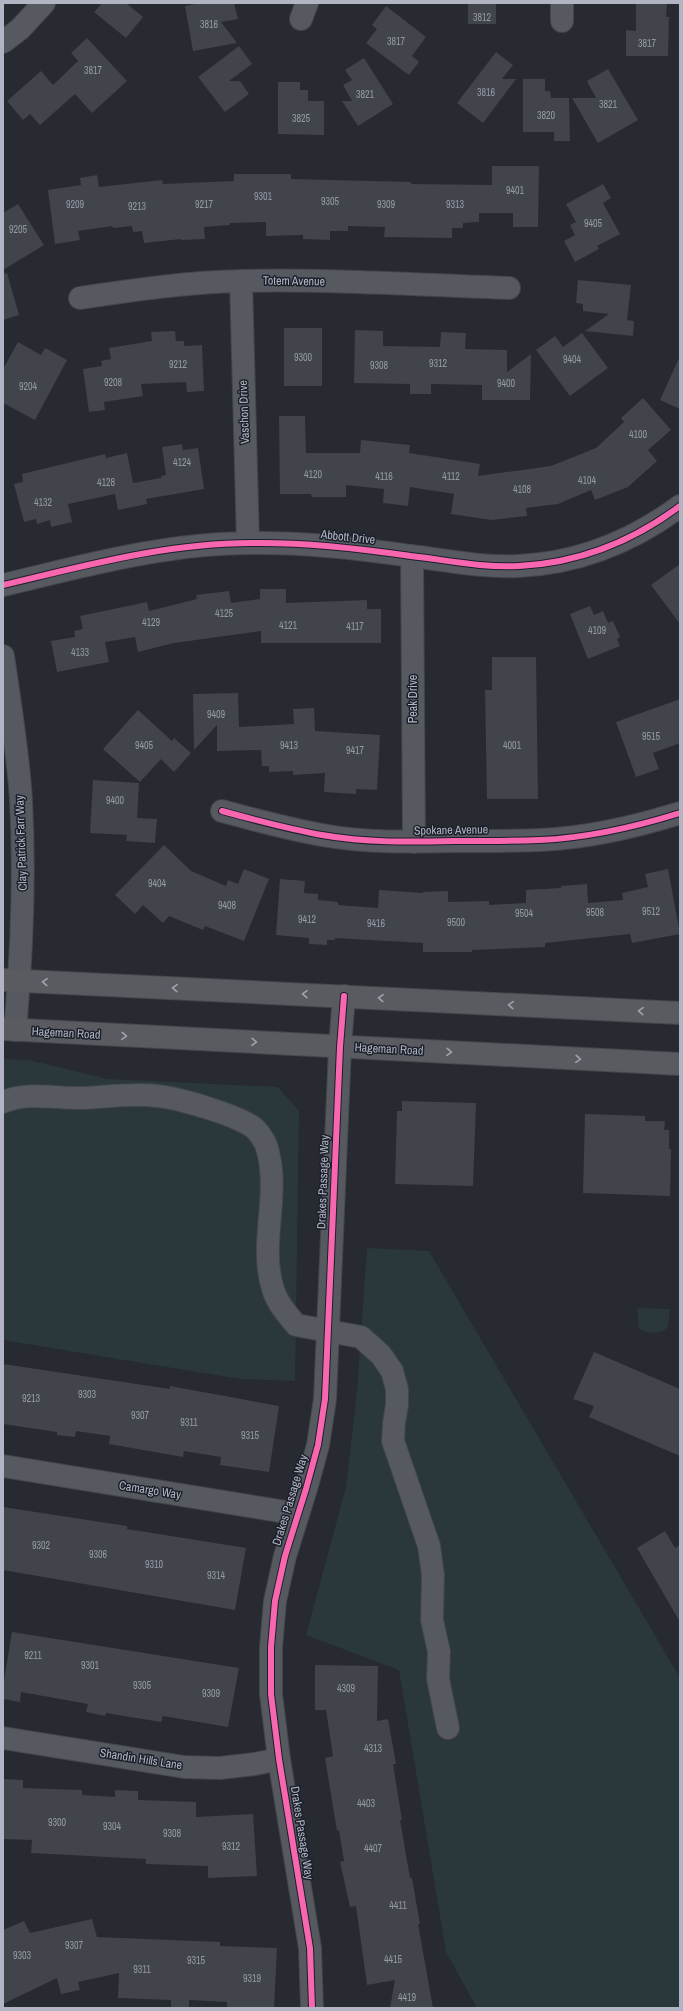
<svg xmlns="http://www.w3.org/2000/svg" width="683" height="2011" font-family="'Archivo Narrow',sans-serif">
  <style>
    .green { fill: #2a383b }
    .building { fill: #41444a }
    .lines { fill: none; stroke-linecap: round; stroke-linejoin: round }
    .minor-casing { stroke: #42454a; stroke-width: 24 }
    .major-casing { stroke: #45474e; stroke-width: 24 }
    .minor { stroke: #565960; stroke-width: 22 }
    .major { stroke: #595b61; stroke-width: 22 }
    .cycleway-casing { stroke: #1c202b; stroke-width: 8 }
    .cycleway { stroke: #f766af; stroke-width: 6 }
    .oneway { stroke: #9fa3af }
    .labels { text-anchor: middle; stroke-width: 3; stroke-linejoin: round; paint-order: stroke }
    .number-label { font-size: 10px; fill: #9599a5 }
    .street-label { font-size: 12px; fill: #b1b5c3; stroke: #1c202b }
  </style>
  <rect width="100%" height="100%" fill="#272a31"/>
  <!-- green -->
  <path class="green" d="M3,1059L29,1060L108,1079L278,1087L299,1111L295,1381L240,1379L3,1340Z
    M367,1248L429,1251L680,1678V2008H477L446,1952L399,1670L306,1635L346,1487L357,1392Z
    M637,1308L670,1309L668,1327C659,1335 650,1334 639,1329Z"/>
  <!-- building -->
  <path class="building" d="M102,3H126L143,17L126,38L94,12Z
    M200,3H234L238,19L221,22L237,43L193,51L185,6Z
    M468,3H496V24H468Z
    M636,3H667L666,17H669L668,56H626V30L636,31Z
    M386,6L426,37L412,56L419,62L409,75L366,43L377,29L372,25Z
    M87,38L127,81L92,113L75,94L40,125L30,114L23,120L7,101L41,71L53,85L78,61L71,53Z
    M239,46L252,64L229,81H240L249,94L225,112L198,77Z
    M496,52L513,65L502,79H516L483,123L457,103Z
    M364,58L393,104L358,126L342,101H352L343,85L352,80L345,70Z
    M608,69L638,120L598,143L572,98H596L587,81Z
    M523,79H545V91H550L551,98H569L570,141H554V132H523Z
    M278,82H300V90H308V101H324V135L278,134Z
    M492,166H539L538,227H513V213H479V222L463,223V228H452V238L384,237L385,227L348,226V231H330V240L303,239V235L266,236V222L230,223V225L204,227L205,239L181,240V239L144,243L142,231L133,232L132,226L113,228L112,226L78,231L80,240L55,244L48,190L81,185L80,178L97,175L99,187L162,180L163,184L234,181V174H291V179L411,182V184L492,185Z
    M603,184L611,198L603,203L620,234L597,246L599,249L575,262L564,241L575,235L570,225L576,222L566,204Z
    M18,204L44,245L3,270V213Z
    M7,273L19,315L3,320V274Z
    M578,280L631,285L627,320L634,321L633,336L585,331L609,314L583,311V304L576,303Z
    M284,328H322V386H284Z
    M355,330L383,331V346L440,347L441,332L466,333L465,349L507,350V372L531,354L530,400H482V385L431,384V394H410V384L354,383Z
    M175,331L176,341H184V346L202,345L204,391L187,392L186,382L141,384L143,396L104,402L105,410L89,412L83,369L102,366L101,361L111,359L109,348L152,341L151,332Z
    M582,333L608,368L570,396L536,350L555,336L563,347Z
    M18,342L41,355L45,348L67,360L35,420L3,403V369Z
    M680,356V409L660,400Z
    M643,398L671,430L648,450L657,461L628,487L595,500L591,490L558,504L526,508L527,516L491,520L451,514L454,494L410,487L408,506L383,503L384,489L346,485V497H312L311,494H280L279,416H305L306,453H360L361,440L410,445L409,453L480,464L478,476L551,466L596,448L624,422L621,418Z
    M182,444L183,450L198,448L204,489L146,499L147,504L118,510L115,494L68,504L72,522L51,527L50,520L37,524L36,519L24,522L14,484L23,482L22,474L105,454L106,458L127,453L133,483L161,478V476L166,475L162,447Z
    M680,564V624L651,585Z
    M260,589H286V603L367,600V609H381V643H261V631L174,643L138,652L135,637L105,642L109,662L57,672L51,641L75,637L74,631L83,629L80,616L147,602L149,611L197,599L196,595L229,591L231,603L260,599Z
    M590,606L594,615L603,611L608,623L613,621L620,637L617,639L620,646L588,659L570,614Z
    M492,657H536L538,799H487L485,690H492Z
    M238,693L239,727L294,724L293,709L314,708L315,731L380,735L377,790L356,789V794L324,792L325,773L293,775V771L269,772V766H262L261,750L217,751V725L194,750L193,694Z
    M680,699V743L653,753L659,769L636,777L616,722Z
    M138,710L172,741L174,738L191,753L174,772L161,759L140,782L103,749Z
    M93,780L139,783L137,818L157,819L155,843L126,841L127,835L90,833Z
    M164,845L191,871L226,886L228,880L238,884L244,869L269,879L244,941L205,926L203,930L169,916L163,923L143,905L135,914L115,895Z
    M668,869L680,934L632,943L630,934L545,943V947L472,950V952H423V943L335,938V940H327V945L309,944V938L276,935L280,879L305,881L304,893L318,894V900L338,902V905L378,908L379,890L423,893V892L448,891V902L489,901V905L526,903V890L561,888V886L587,884L588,903L623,900L622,893L648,887L645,874Z
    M402,1101L476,1103L473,1186L395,1184L397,1111H402Z
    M585,1114L645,1116V1121H665L664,1130H669V1149H671L670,1196L583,1193Z
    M594,1352L680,1389V1456L589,1417L594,1406L573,1399Z
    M3,1364L170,1389V1386L279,1406L269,1472L220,1465L221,1457L184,1451L183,1457L109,1444L110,1436L76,1431L75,1437L57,1435V1432L3,1424Z
    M3,1507L127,1526V1529L246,1548L235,1610L3,1570Z
    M665,1531L675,1548L680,1545V1622L637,1548Z
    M12,1632L239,1668L228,1727L163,1716L161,1722L106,1713L105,1716L86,1712L88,1704L21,1692L20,1702L3,1699V1686Z
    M315,1665L378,1666L377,1721L388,1719L396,1764H393L402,1820H400L410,1878H412L420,1924H418L433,2008H390L395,1980L367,1985L356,1906L350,1907L340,1862L344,1861L339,1830L337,1831L325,1758L333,1756L326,1710H315Z
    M3,1779L23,1780V1788L82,1790V1795L115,1797V1790L138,1791V1800L196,1802V1817L253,1814L257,1876L208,1878V1866L146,1864V1859L31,1853L32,1840L3,1839Z
    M92,1919L97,1937L220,1942V1946L277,1948L274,2008L227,2007V2002L189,2000V2008L171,2007V2000L118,1998L119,1973L78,1982L80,1990L61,1994L57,1978L3,2004V1930L24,1921L30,1933Z"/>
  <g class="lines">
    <!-- minor casing -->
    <g class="minor-casing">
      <path id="minor" d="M301,19L307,3
        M562,21V3
        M3,42L20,29L44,3
        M241,281L248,543
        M80,298C133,290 188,282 242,281C331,279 420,285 509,288
        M412,556L414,842
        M3,585C84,566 166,543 251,543C305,542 357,548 411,556C446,560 483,568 519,566C578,563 633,541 680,506
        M3,656C10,704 18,752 21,800C25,877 22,953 15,1030
        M222,811C255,820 288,829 322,835C366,843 411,842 455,841C484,841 512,841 540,840C588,838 635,827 680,813
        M3,1102C28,1091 57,1099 84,1098C108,1097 132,1093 157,1096C179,1098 237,1115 254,1128C258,1131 264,1140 266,1145C282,1192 258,1242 273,1289C277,1303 287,1314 296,1325L361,1337L381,1355L392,1371L397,1389V1405L394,1423L393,1441L429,1546L433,1575L432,1620L439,1652L438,1679L448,1728
        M3,1466L298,1514
        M3,1738L184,1767L220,1768L255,1764L279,1759
        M312,2008L310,1948L279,1759L271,1694V1647L275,1601L285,1556L306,1489L318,1445L325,1399L340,1047L344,996"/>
    </g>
    <!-- major casing -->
    <g class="major-casing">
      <path id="major" d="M3,980L680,1013
        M3,1029L680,1064"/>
    </g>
    <!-- minor -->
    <use href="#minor" class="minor"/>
    <!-- major -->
    <use href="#major" class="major"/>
    <!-- cycleway casing -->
    <g class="cycleway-casing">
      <path id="cycleway" d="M3,585C84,566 166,543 251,543C305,542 357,548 411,556C446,560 483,568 519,566C578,563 633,541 680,506
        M222,811C255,820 288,829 322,835C366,843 411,842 455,841C484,841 512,841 540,840C588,838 635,827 680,813
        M312,2008L310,1948L279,1759L271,1694V1647L275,1601L285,1556L306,1489L318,1445L325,1399L340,1047L344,996"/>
    </g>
    <!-- cycleway -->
    <use href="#cycleway" class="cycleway"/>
  </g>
  <!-- one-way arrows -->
  <defs><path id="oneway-chevron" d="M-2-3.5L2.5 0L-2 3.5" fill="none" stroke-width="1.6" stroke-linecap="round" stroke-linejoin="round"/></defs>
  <g class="oneway">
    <use href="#oneway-chevron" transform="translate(45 982) rotate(-177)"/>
    <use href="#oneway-chevron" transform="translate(175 988) rotate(-177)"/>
    <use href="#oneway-chevron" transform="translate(305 994) rotate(-177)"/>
    <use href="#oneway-chevron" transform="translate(381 998) rotate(-177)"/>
    <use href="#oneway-chevron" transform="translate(511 1005) rotate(-177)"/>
    <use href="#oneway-chevron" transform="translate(641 1011) rotate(-177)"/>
    <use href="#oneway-chevron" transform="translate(124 1036) rotate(3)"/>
    <use href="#oneway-chevron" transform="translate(254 1042) rotate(3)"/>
    <use href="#oneway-chevron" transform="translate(449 1052) rotate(3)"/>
    <use href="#oneway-chevron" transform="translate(578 1059) rotate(3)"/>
  </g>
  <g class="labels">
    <!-- number labels -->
    <g class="number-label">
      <text x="482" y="21">3812</text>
      <text x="209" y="28">3816</text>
      <text x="396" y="45">3817</text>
      <text x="647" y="47">3817</text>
      <text x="93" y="74">3817</text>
      <text x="486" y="96">3816</text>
      <text x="365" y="98">3821</text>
      <text x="608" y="108">3821</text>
      <text x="546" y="119">3820</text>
      <text x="301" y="122">3825</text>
      <text x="515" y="194">9401</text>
      <text x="263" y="200">9301</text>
      <text x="330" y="205">9305</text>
      <text x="75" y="208">9209</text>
      <text x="204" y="208">9217</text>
      <text x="386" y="208">9309</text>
      <text x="455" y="208">9313</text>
      <text x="137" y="210">9213</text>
      <text x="593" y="227">9405</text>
      <text x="18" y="233">9205</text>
      <text x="303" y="361">9300</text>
      <text x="572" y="363">9404</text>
      <text x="438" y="367">9312</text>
      <text x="178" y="368">9212</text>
      <text x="379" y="369">9308</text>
      <text x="113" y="386">9208</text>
      <text x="506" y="387">9400</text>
      <text x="28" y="390">9204</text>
      <text x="638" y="438">4100</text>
      <text x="182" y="466">4124</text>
      <text x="313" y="478">4120</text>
      <text x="384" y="480">4116</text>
      <text x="451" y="480">4112</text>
      <text x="587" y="484">4104</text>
      <text x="106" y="486">4128</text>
      <text x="522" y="493">4108</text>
      <text x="43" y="506">4132</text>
      <text x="224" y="617">4125</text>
      <text x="151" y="626">4129</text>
      <text x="288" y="629">4121</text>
      <text x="355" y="630">4117</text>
      <text x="597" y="634">4109</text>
      <text x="80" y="656">4133</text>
      <text x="216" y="718">9409</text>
      <text x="651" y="740">9515</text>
      <text x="144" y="749">9405</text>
      <text x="289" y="749">9413</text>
      <text x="512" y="749">4001</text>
      <text x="355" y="754">9417</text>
      <text x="115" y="804">9400</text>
      <text x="157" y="887">9404</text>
      <text x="227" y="909">9408</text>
      <text x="651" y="915">9512</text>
      <text x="595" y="916">9508</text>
      <text x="524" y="917">9504</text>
      <text x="307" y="923">9412</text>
      <text x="456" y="926">9500</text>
      <text x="376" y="927">9416</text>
      <text x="87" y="1398">9303</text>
      <text x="31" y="1402">9213</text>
      <text x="140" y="1419">9307</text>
      <text x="189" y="1426">9311</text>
      <text x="250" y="1439">9315</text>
      <text x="41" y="1549">9302</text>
      <text x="98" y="1558">9306</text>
      <text x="154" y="1568">9310</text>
      <text x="216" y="1579">9314</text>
      <text x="33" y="1659">9211</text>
      <text x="90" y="1669">9301</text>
      <text x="142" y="1689">9305</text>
      <text x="346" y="1692">4309</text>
      <text x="211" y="1697">9309</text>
      <text x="373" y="1752">4313</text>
      <text x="366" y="1807">4403</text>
      <text x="57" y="1826">9300</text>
      <text x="112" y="1830">9304</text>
      <text x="172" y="1837">9308</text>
      <text x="231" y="1850">9312</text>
      <text x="373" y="1852">4407</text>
      <text x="398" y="1909">4411</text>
      <text x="74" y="1949">9307</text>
      <text x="22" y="1959">9303</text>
      <text x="393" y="1963">4415</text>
      <text x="196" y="1964">9315</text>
      <text x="142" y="1973">9311</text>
      <text x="252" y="1982">9319</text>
      <text x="407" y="2001">4419</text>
    </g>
    <!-- street labels -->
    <g class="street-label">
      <text transform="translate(294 281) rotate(1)" y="4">Totem Avenue</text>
      <text transform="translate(244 412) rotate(-92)" y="4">Vaschon Drive</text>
      <text transform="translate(348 537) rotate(6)" y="4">Abbott Drive</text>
      <text transform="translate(413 699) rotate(-90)" y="4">Peak Drive</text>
      <text transform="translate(451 830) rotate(-1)" y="4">Spokane Avenue</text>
      <text transform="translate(21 843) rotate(-92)" y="4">Clay Patrick Farr Way</text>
      <text transform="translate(66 1033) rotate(3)" y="4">Hageman Road</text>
      <text transform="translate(389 1049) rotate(3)" y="4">Hageman Road</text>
      <text transform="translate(323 1182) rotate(-88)" y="4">Drakes Passage Way</text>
      <text transform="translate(150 1490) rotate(9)" y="4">Camargo Way</text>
      <text transform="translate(290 1500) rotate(-73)" y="4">Drakes Passage Way</text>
      <text transform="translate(141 1759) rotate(9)" y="4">Shandin Hills Lane</text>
      <text transform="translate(302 1833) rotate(81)" y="4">Drakes Passage Way</text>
    </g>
  </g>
  <!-- border -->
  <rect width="683" height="2011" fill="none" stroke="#b1b5c3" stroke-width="8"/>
</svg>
